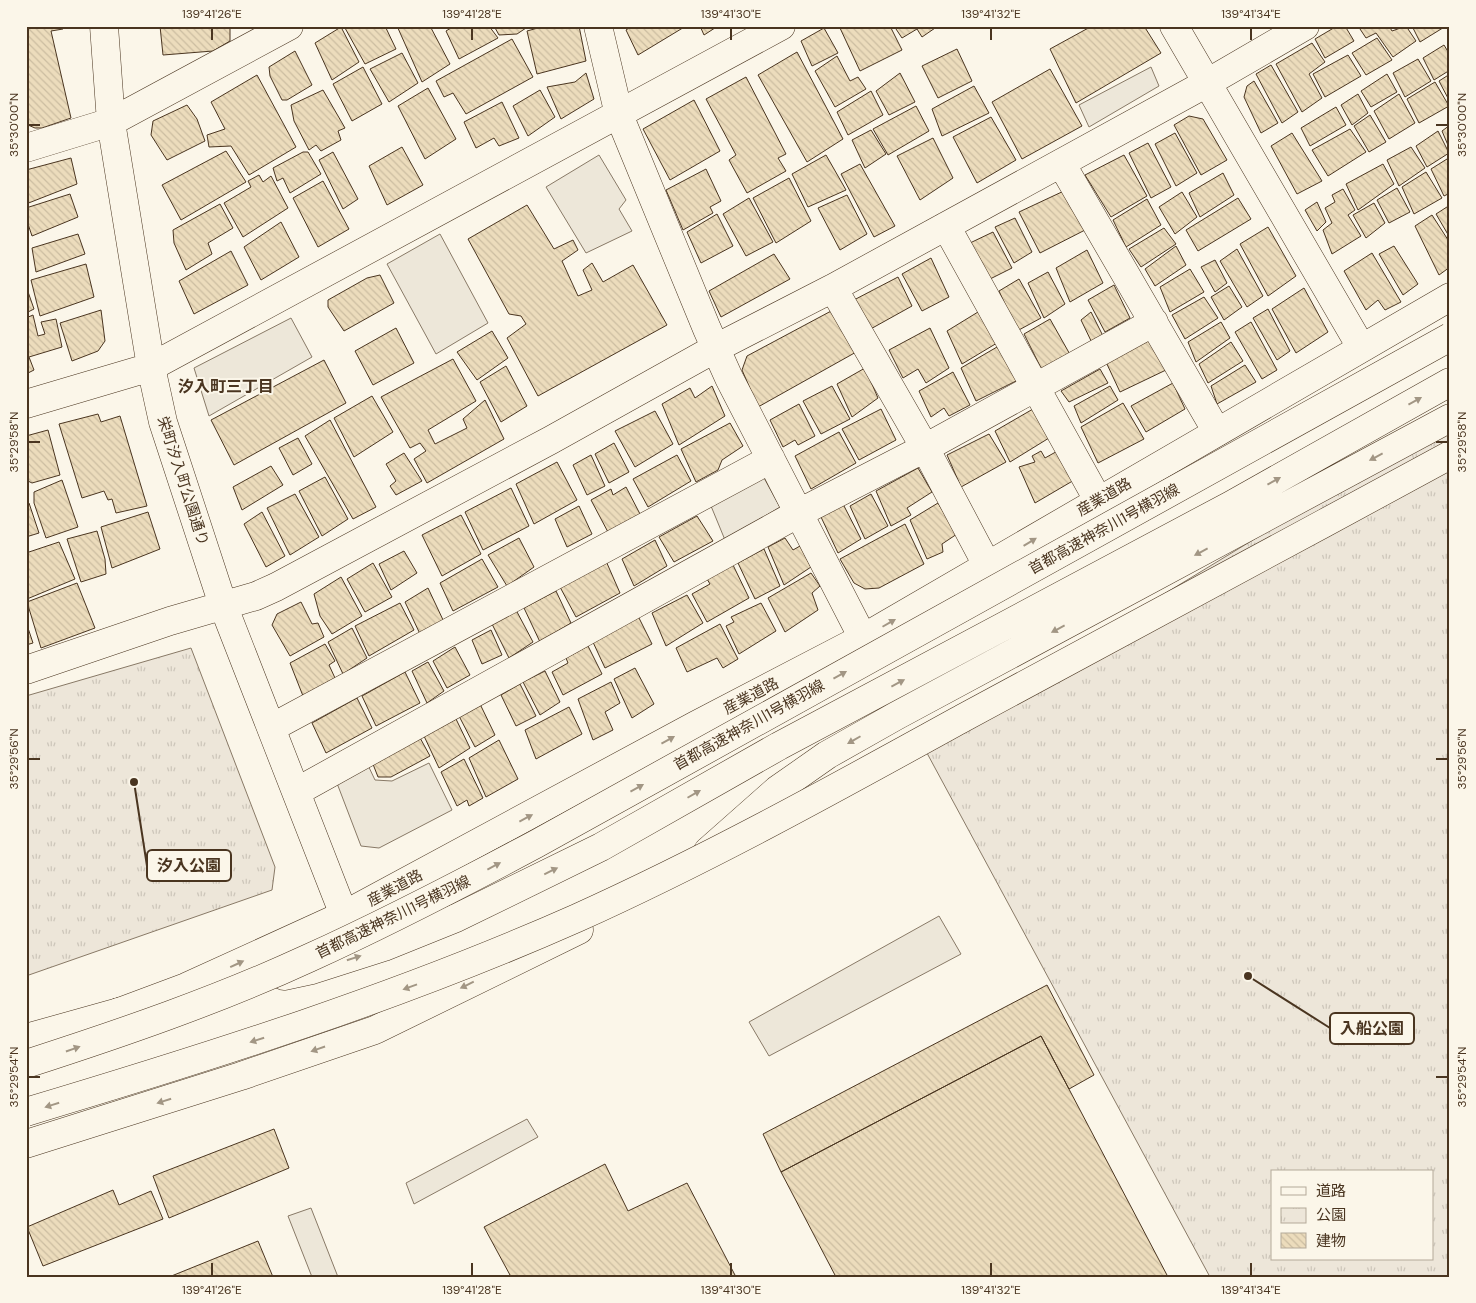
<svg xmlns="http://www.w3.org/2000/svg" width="1476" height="1303" font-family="'DM Sans','Noto Sans JP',sans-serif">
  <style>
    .park { fill: url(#park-tufts); stroke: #887966; fill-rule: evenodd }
    .parking { fill: #ede7d9; stroke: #887966 }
    .building { fill: url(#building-back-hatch); stroke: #4a3520 }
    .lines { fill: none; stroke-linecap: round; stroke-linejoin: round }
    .minor-casing { stroke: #4a3520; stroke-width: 29 }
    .major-casing { stroke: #4a3520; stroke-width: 29 }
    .highway-casing { stroke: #4a3520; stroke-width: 29 }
    .minor { stroke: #fbf6e9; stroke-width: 28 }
    .major { stroke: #fbf6e9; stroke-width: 28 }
    .highway { stroke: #fbf6e9; stroke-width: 28 }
    .highway-bridge-casing { stroke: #4a3520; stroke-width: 29; stroke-linecap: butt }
    .highway-bridge { stroke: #fbf6e9; stroke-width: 28 }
    .oneway { fill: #a29684 }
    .ticks { fill: none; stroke: #4a3520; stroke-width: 2 }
    .labels { text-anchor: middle; stroke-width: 4; stroke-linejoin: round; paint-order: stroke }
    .street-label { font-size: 15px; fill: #4a3520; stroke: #fbf6e9 }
    .neighbourhood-label { font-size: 16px; font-weight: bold; fill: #4a3520; stroke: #fbf6e9 }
    .leader { fill: none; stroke: #4a3520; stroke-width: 2 }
    .callout-dot { fill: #4a3520; stroke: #fbf6e9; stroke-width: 2 }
    .callout { fill: #fbf6e9; stroke: #4a3520; stroke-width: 2 }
    .callout-label { font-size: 16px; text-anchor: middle; font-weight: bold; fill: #4a3520 }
    .neatline { fill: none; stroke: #4a3520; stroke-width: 2 }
    .ticks-label { font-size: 12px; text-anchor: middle; fill: #4a3520 }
  </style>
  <defs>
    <pattern id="park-tufts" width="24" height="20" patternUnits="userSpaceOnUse" patternTransform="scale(1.25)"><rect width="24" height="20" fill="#ede6d9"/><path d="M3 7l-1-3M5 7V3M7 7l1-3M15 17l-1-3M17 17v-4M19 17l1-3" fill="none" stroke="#cdc6ba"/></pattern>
    <pattern id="building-back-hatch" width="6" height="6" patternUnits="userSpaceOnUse" patternTransform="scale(1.25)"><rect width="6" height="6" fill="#ecdcbc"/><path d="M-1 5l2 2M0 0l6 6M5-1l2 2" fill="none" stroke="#ccbda1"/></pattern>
  </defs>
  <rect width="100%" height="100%" fill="#fbf6e9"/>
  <!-- park -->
  <path class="park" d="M1450,420V1277H1210L921,742ZM1272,1172H1432V1259H1272Z
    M191,648L275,867L272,890L26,976V696Z"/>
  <!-- parking -->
  <path class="parking" d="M1151,67L1159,86L1089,127L1079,105Z
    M599,155L626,200L619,209L632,231L586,253L546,187Z
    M440,234L488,323L436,354L387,264Z
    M291,318L312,357L209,416L194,368Z
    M764,478L780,507L725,540L711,506Z
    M366,761L375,780L392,781L429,763L452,810L379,848L361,846L335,778Z
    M939,916L961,954L769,1056L749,1022Z
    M527,1119L538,1137L414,1204L406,1183Z
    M311,1208L338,1277H312L288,1216Z"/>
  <!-- building -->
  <path class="building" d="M26,26H63V29L51,31L71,118L42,128H35L28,125L26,116Z
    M160,26H230V41L213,51L163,55Z
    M348,26H385L396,49L365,64L345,28Z
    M397,26H430L450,64L422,82Z
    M454,26H489L498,38L459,59L446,31Z
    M494,26H529L517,34L499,35Z
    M545,26H579L586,61L537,74L527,31Z
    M632,26H686L638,55L626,30Z
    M700,26H718L704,35Z
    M842,26H890L902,50L860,71L840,28Z
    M894,26H938L922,37L917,29L902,38Z
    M1092,26H1144L1161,53L1076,103L1050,49Z
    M1337,26H1345L1354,41L1325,58L1315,39Z
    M1358,26H1389L1392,31L1406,26L1416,41L1393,57L1376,33L1366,38Z
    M1412,26H1446L1420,42Z
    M341,27L359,62L332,80L315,43Z
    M824,28L838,53L812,66L801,41Z
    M1377,38L1392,60L1366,75L1352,53Z
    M512,39L533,77L466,114L453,93L444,97L436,81Z
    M1312,43L1325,62L1309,74L1322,98L1302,112L1276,64Z
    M1444,45L1450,55V70L1434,80L1423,58Z
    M957,49L972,81L938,98L922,66Z
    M295,51L312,85L287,100H282L270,76L269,67Z
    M797,52L843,139L807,162L758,75Z
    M402,53L418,83L389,102L370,69Z
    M1348,55L1361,76L1325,97L1313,74Z
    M837,56L850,81L858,77L866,89L835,107L815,71Z
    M1418,59L1431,81L1405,97L1393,73Z
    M1271,65L1298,112L1282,123L1256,74Z
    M363,67L382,104L352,121L333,84Z
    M1050,69L1082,126L1022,159L992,102Z
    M586,73L594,99L561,119L547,87L575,82Z
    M900,73L915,102L889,115L876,91Z
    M1387,74L1397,92L1371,107L1361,91Z
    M1450,74V102L1439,81Z
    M257,75L296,147L249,175L231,146L209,147L207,135L225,129L211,102Z
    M746,77L786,154L778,158L786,171L747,193L729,160L736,155L706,99Z
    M1254,81L1278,123L1261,133L1244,97L1247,86Z
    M1435,82L1449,106L1419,123L1407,99Z
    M974,86L989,113L942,136L932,109Z
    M428,88L456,139L425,159L398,106Z
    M323,90L345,128L338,131L341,140L321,151L316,145L309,150L294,121L291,105Z
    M540,90L555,117L528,136L513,106Z
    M871,91L883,115L848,135L837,112Z
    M1358,94L1368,113L1352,125L1341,105Z
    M1399,94L1415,123L1389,139L1374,111Z
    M694,100L720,151L670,180L643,129Z
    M502,102L519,138L499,146L494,138L476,148L464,122Z
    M187,105L197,119L205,141L167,160L151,135L153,121Z
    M916,106L929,131L888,155L873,129Z
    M1336,107L1346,125L1310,146L1301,128Z
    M1370,115L1386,142L1369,152L1354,126Z
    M1189,116L1203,119L1227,160L1201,175L1174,125Z
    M991,117L1016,160L977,183L953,137Z
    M1450,125V150L1442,131Z
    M1350,129L1366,152L1328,176L1312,150Z
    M871,130L886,154L865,168L852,140Z
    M1438,131L1449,153L1427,167L1416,146Z
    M1175,133L1197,173L1176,186L1155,144Z
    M1292,133L1322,181L1297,194L1271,146Z
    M933,138L953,178L920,200L897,156Z
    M1148,143L1171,187L1151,198L1129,153Z
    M402,147L423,185L387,205L369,166Z
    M1411,147L1425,168L1399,186L1387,160Z
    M226,151L246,182L181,220L162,185Z
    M303,152H308L321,174L290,193L283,178L277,181L273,168Z
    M333,152L358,199L343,209L319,160Z
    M826,155L846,190L808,207L792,174Z
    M1124,155L1147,196L1111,217L1085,175Z
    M71,158L77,184L26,204V170Z
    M1447,159L1450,163V193L1444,196L1431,169Z
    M860,164L895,226L874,237L841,174Z
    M1383,164L1394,184L1358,210L1346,184Z
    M706,169L721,201L710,207L713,213L683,230L666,190Z
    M1426,172L1442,198L1414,214L1402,187Z
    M1223,173L1234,195L1200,217L1189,193Z
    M259,175L263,182L271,176L288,208L243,237L224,203L251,187L248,181Z
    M789,178L811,221L776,243L753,198Z
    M323,181L349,229L318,247L293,198Z
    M1397,188L1410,212L1389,223L1377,200Z
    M1343,189L1355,210L1348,215L1361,236L1332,254L1323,230L1332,223L1325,208L1335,202L1332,195Z
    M1066,190L1089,228L1040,253L1019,212Z
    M1182,192L1197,217L1175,234L1159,207Z
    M70,194L78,217L32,236L26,218V208Z
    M847,195L867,234L840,250L818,208Z
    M749,198L773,242L746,256L723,214Z
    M1238,198L1251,219L1198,251L1186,230Z
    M1147,199L1161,225L1126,247L1113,220Z
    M1317,202L1326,222L1317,231L1305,210Z
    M1374,203L1385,223L1366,238L1353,215Z
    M220,204L233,228L208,243L212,254L186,270L174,243L173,230Z
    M527,205L554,249L573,240L578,250L562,261L578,296L592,290L583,270L592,263L603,282L633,265L667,325L538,396L507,338L526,324L521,316L509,314L468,239Z
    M1450,205V238L1436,214Z
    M717,214L733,246L701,263L687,232Z
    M1432,215L1450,243V267L1439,275L1415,226Z
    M1015,218L1032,252L1014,263L995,227Z
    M281,222L299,257L261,280L244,247Z
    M1268,227L1296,276L1268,296L1240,244Z
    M1164,228L1176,244L1141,267L1129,249Z
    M993,232L1012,268L988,280L970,243Z
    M78,234L85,254L36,272L32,248Z
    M1176,246L1186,265L1155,286L1145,269Z
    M1394,246L1418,284L1403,295L1379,254Z
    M1237,249L1263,296L1247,307L1220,261Z
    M1087,250L1103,283L1070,302L1056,268Z
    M231,251L248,285L194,314L179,281Z
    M1372,253L1401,302L1385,310L1378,300L1366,310L1344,271Z
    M774,254L790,279L721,317L709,291Z
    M931,258L949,297L922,311L902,274Z
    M1215,260L1227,283L1215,292L1201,267Z
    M86,264L94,297L40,316L31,280Z
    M1190,269L1204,292L1170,312L1160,287Z
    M1048,272L1065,304L1044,318L1028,283Z
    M380,275L394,303L344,331L328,307V300L367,278Z
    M898,277L912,306L867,331L852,301Z
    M1019,279L1041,318L1017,331L999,291Z
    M1114,285L1130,318L1105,332L1088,300Z
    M26,286L34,309L26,313Z
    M1229,286L1242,307L1224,320L1211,297Z
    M1304,288L1328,332L1296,353L1272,309Z
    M1204,297L1218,318L1185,339L1172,315Z
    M1268,309L1290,351L1277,360L1253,318Z
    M101,310L105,341L98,351L72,361L60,323Z
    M833,310L858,351L758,407L742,370L747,356Z
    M978,312L997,343L962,364L947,331Z
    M1091,312L1105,340L1094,347L1081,320Z
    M33,315L38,336L45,334L41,322L56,319L62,347L29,357L34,370L26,374V318Z
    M1050,319L1072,358L1043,372L1024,334Z
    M1221,322L1230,338L1196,362L1188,342Z
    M1251,322L1277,370L1262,379L1235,332Z
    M396,328L414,363L373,385L355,351Z
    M930,328L949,368L926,383L918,369L903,378L889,350Z
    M492,331L508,358L477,380L457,352Z
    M1150,340L1166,370L1120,392L1106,362Z
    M1231,342L1243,361L1208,383L1199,364Z
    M997,347L1020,379L976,401L961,368Z
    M453,359L476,401L428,430L435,444L467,428L463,419L485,400L504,439L427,483L414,459L426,451L420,443L410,448L381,397Z
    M324,360L346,403L234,465L211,420Z
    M1245,365L1256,382L1217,404L1211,386Z
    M506,366L527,406L501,422L480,382Z
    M865,368L878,398L852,417L837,384Z
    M1100,369L1108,383L1069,402L1061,391Z
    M953,372L970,405L949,416L944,408L931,417L919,391Z
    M1173,383L1185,409L1146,432L1131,406Z
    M712,386L725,416L679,445L662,404L690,388L695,398Z
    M832,386L850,419L821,434L803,401Z
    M1110,386L1118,400L1081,423L1074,406Z
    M372,396L393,432L354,457L334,418Z
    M1123,403L1144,439L1098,463L1081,427Z
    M799,404L815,436L798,445L795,440L783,447L770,420Z
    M881,409L896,440L859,460L842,429Z
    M1033,409L1049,438L1010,462L995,431Z
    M655,411L673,444L635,467L615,431Z
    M98,414L101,422L120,416L147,506L116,513L112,499L108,500L104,491L82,498L59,424Z
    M330,420L376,507L353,519L305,436Z
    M730,423L743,446L722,460L718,470L696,482L681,449Z
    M48,430L60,475L32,483L26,480V436Z
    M839,432L856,463L811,489L795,456Z
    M989,434L1006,462L961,487L947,455Z
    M298,438L312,464L293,475L279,448Z
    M614,443L629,472L609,483L595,454Z
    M1061,449L1076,479L1035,503L1019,467L1035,462L1032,456L1041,451L1045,458Z
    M404,453L422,481L396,495L390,486L396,481L386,464Z
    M591,455L605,486L587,495L573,465Z
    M677,455L691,481L648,507L633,479Z
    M557,462L577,500L534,524L516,484Z
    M271,466L283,485L242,510L233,487Z
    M918,468L932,492L907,508L911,515L891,526L876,491Z
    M325,477L348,519L322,536L299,491Z
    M62,480L78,527L46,538L34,503V492Z
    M626,487L640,514L609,534L591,500L611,489L613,495Z
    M511,488L529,526L483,550L465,512Z
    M295,494L319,537L290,555L267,508Z
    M871,494L888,526L865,539L850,506Z
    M29,503L39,533L26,537V504Z
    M938,503L957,534L942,544L943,552L927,559L910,520Z
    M843,504L861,539L838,553L821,517Z
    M579,506L592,534L567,547L555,519Z
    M148,512L160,549L112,568L101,527Z
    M262,512L285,556L266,567L244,524Z
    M461,515L481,554L442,576L422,535Z
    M697,516L713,541L674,562L659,537Z
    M905,524L924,564L879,588L865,589L854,583L840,559Z
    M97,531L105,559L106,574L81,582L67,539Z
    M519,538L534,567L507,586L488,555Z
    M785,538L793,550L800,546L811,567L784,585L768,547Z
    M655,540L667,566L634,586L622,559Z
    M59,542L75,579L27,599L26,553Z
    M764,549L780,586L755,599L738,563Z
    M404,551L417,573L391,590L379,564Z
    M482,559L498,587L453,611L440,583Z
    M606,561L620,593L576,617L560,587Z
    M373,563L392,597L365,612L347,579Z
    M733,565L749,598L707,622L692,594L710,584L707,579Z
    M811,573L820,586L812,593L818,610L785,632L768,598Z
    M341,577L362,616L332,634L320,616L314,594Z
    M77,583L95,628L41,648L27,602Z
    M428,588L444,622L420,634L405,602Z
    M556,591L571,623L540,642L524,608Z
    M687,595L703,623L666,646L652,613Z
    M301,602L312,624L318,623L324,637L290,656L272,625L277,614Z
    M400,603L414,630L369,656L355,626Z
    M761,603L776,631L739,654L726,626L734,622L731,617Z
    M516,610L533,642L509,658L492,624Z
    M638,616L652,644L605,668L592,640Z
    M26,622L33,643L26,645Z
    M720,624L738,659L723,668L717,658L687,672L676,648Z
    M352,628L367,658L343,674L328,642Z
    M491,630L502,655L482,664L472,640Z
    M325,644L335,661L329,665L335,678L303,696L290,663Z
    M588,646L602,674L563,695L552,672L568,663L566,658Z
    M455,647L470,675L447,688L433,661Z
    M428,662L444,691L427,703L412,671Z
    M635,668L654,704L632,718L614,679Z
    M545,671L560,702L540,715L523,682Z
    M405,672L420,703L376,726L362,696Z
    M611,682L620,703L605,712L613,730L593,740L578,699Z
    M520,684L536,716L516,726L501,695Z
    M357,698L372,728L326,753L312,723Z
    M480,704L495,735L475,747L459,716Z
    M569,707L582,734L536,759L525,730Z
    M456,719L470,748L439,768L424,736Z
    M419,736L430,756L391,777H378L371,759Z
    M499,740L518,779L486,797L469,758Z
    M464,759L483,798L469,806L467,800L457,806L441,772Z
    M1047,985L1094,1075L1069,1089L1041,1036L781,1172L763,1134Z
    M1041,1036L1168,1277H836L781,1172Z
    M274,1129L289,1168L169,1218L153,1176Z
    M605,1164L628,1211L687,1183L736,1277H506L510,1275L484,1227Z
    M113,1190L119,1205L151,1191L163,1219L43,1266L27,1227Z
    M258,1241L273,1277H169Z"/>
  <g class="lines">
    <!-- minor casing -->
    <g class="minor-casing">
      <path id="minor" d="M104,26L111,122L151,367L163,422L223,605L344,915
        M598,26L619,115L707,329L729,378L863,638
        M1174,26L1361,347
        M26,148L111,122L289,26
        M1061,163L1217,432
        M946,226L1098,500
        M833,288L925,448L988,567
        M26,404L151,367L781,26
        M26,670L170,621L256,596L276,587L551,440L716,348L833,288L1207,83L1305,26
        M271,728L771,459
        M296,792L799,513L925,448L1154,322"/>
    </g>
    <!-- major casing -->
    <g class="major-casing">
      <path id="major" d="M26,1038L119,1012L186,987L344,915L696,725L863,638L1450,297
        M26,1144L241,1076L375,1030L579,930"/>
    </g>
    <!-- highway casing -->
    <g class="highway-casing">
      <path id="highway" d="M708,851L777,790L827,755L896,716L1450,418
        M284,976L312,970L384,947L456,918L601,847L779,746L1231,505L1450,382
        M119,1012L203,994"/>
    </g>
    <!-- minor -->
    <use href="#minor" class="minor"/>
    <!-- major -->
    <use href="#major" class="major"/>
    <!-- highway -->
    <use href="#highway" class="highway"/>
    <!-- highway-bridge casing -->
    <g class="highway-bridge-casing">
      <path id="highway-bridge" d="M26,1064C122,1033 218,1000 309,958C386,923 461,884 536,844L1450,337
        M26,1112C213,1056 399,997 577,918C710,858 836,788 963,718C1126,630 1288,543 1450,455"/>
    </g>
    <!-- highway-bridge -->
    <use href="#highway-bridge" class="highway-bridge"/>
  </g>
  <!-- one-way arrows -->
  <defs><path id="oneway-solid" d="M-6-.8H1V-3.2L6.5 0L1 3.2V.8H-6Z" transform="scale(1.25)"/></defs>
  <g class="oneway">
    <use href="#oneway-solid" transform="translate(1415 401) rotate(-29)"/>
    <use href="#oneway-solid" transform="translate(1376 457) rotate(152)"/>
    <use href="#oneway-solid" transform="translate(1274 481) rotate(-29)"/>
    <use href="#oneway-solid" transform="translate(1030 542) rotate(-31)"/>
    <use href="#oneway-solid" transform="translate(1201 552) rotate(152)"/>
    <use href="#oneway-solid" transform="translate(889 623) rotate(-30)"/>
    <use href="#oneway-solid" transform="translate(1058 629) rotate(152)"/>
    <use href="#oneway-solid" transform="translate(840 675) rotate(-29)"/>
    <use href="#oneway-solid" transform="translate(898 683) rotate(-28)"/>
    <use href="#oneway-solid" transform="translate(668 740) rotate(-29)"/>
    <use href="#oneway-solid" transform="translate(854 740) rotate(150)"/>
    <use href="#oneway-solid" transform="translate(637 788) rotate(-29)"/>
    <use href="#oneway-solid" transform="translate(694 794) rotate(-30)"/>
    <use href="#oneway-solid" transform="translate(526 818) rotate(-28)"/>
    <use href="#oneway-solid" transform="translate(494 866) rotate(-28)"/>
    <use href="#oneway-solid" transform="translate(551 871) rotate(-26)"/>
    <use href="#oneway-solid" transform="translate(354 958) rotate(-18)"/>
    <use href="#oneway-solid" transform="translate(237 964) rotate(-25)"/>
    <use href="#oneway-solid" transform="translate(467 985) rotate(154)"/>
    <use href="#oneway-solid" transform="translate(410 987) rotate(160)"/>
    <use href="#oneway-solid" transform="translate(257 1040) rotate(162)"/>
    <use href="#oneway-solid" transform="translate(73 1049) rotate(-19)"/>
    <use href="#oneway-solid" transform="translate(318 1049) rotate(161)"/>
    <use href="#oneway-solid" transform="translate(164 1101) rotate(162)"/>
    <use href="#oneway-solid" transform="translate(52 1105) rotate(163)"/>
  </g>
  <!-- ticks -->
  <path class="ticks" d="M212,28V40M472,28V40M731,28V40M991,28V40M1251,28V40M28,125H40M1436,125H1448M28,442H40M1436,442H1448M28,759H40M1436,759H1448M28,1077H40M1436,1077H1448M212,1263V1276M472,1263V1276M731,1263V1276M991,1263V1276M1251,1263V1276"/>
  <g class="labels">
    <!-- street labels -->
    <g class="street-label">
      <text transform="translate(183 481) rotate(72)" y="5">栄町汐入町公園通り</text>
      <text transform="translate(1104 497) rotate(-30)" y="5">産業道路</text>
      <text transform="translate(1104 529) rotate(-29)" y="5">首都高速神奈川1号横羽線</text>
      <text transform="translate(751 696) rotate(-28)" y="5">産業道路</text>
      <text transform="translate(749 725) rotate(-29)" y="5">首都高速神奈川1号横羽線</text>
      <text transform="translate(395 888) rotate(-28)" y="5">産業道路</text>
      <text transform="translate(393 917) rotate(-26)" y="5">首都高速神奈川1号横羽線</text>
    </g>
    <!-- neighbourhood labels -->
    <g class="neighbourhood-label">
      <text x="226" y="392">汐入町三丁目</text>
    </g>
  </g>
  <!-- callouts -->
  <path class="leader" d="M134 782L147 866M1248 976L1330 1028"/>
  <g class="callout-dot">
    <circle cx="134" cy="782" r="5"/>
    <circle cx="1248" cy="976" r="5"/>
  </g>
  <g class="callout">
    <rect x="147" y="850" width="84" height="31" rx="5"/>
    <rect x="1330" y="1013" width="84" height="31" rx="5"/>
  </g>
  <g class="callout-label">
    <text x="189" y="871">汐入公園</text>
    <text x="1372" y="1034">入船公園</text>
  </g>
  <!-- border -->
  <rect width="1476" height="1303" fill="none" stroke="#fbf6e9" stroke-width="55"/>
  <!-- legend -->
  <rect x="1271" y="1170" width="162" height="90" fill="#fbf6e9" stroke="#b4a999"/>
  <rect x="1281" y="1187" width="25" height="8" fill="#fbf6e9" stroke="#b4a999"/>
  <text x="1316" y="1196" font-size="15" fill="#4a3520">道路</text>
  <rect x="1281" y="1208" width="25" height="15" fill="url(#park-tufts)" stroke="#b4a999"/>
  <text x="1316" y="1220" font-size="15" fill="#4a3520">公園</text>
  <rect x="1281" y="1233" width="25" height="15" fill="url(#building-back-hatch)" stroke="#b4a999"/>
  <text x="1316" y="1246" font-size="15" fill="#4a3520">建物</text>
  <rect x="28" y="28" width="1420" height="1248" class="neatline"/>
  <g class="ticks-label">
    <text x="212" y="18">139°41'26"E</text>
    <text x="472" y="18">139°41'28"E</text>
    <text x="731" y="18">139°41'30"E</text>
    <text x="991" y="18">139°41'32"E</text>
    <text x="1251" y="18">139°41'34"E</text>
    <text transform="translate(14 125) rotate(-90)" y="4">35°30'00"N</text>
    <text transform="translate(1462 125) rotate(-90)" y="4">35°30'00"N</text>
    <text transform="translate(14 442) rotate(-90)" y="4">35°29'58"N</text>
    <text transform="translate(1462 442) rotate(-90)" y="4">35°29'58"N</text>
    <text transform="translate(14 759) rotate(-90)" y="4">35°29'56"N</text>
    <text transform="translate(1462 759) rotate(-90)" y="4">35°29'56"N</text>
    <text transform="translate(14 1077) rotate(-90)" y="4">35°29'54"N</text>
    <text transform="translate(1462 1077) rotate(-90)" y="4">35°29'54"N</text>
    <text x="212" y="1294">139°41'26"E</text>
    <text x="472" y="1294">139°41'28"E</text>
    <text x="731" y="1294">139°41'30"E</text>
    <text x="991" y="1294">139°41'32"E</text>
    <text x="1251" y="1294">139°41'34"E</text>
  </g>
</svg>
